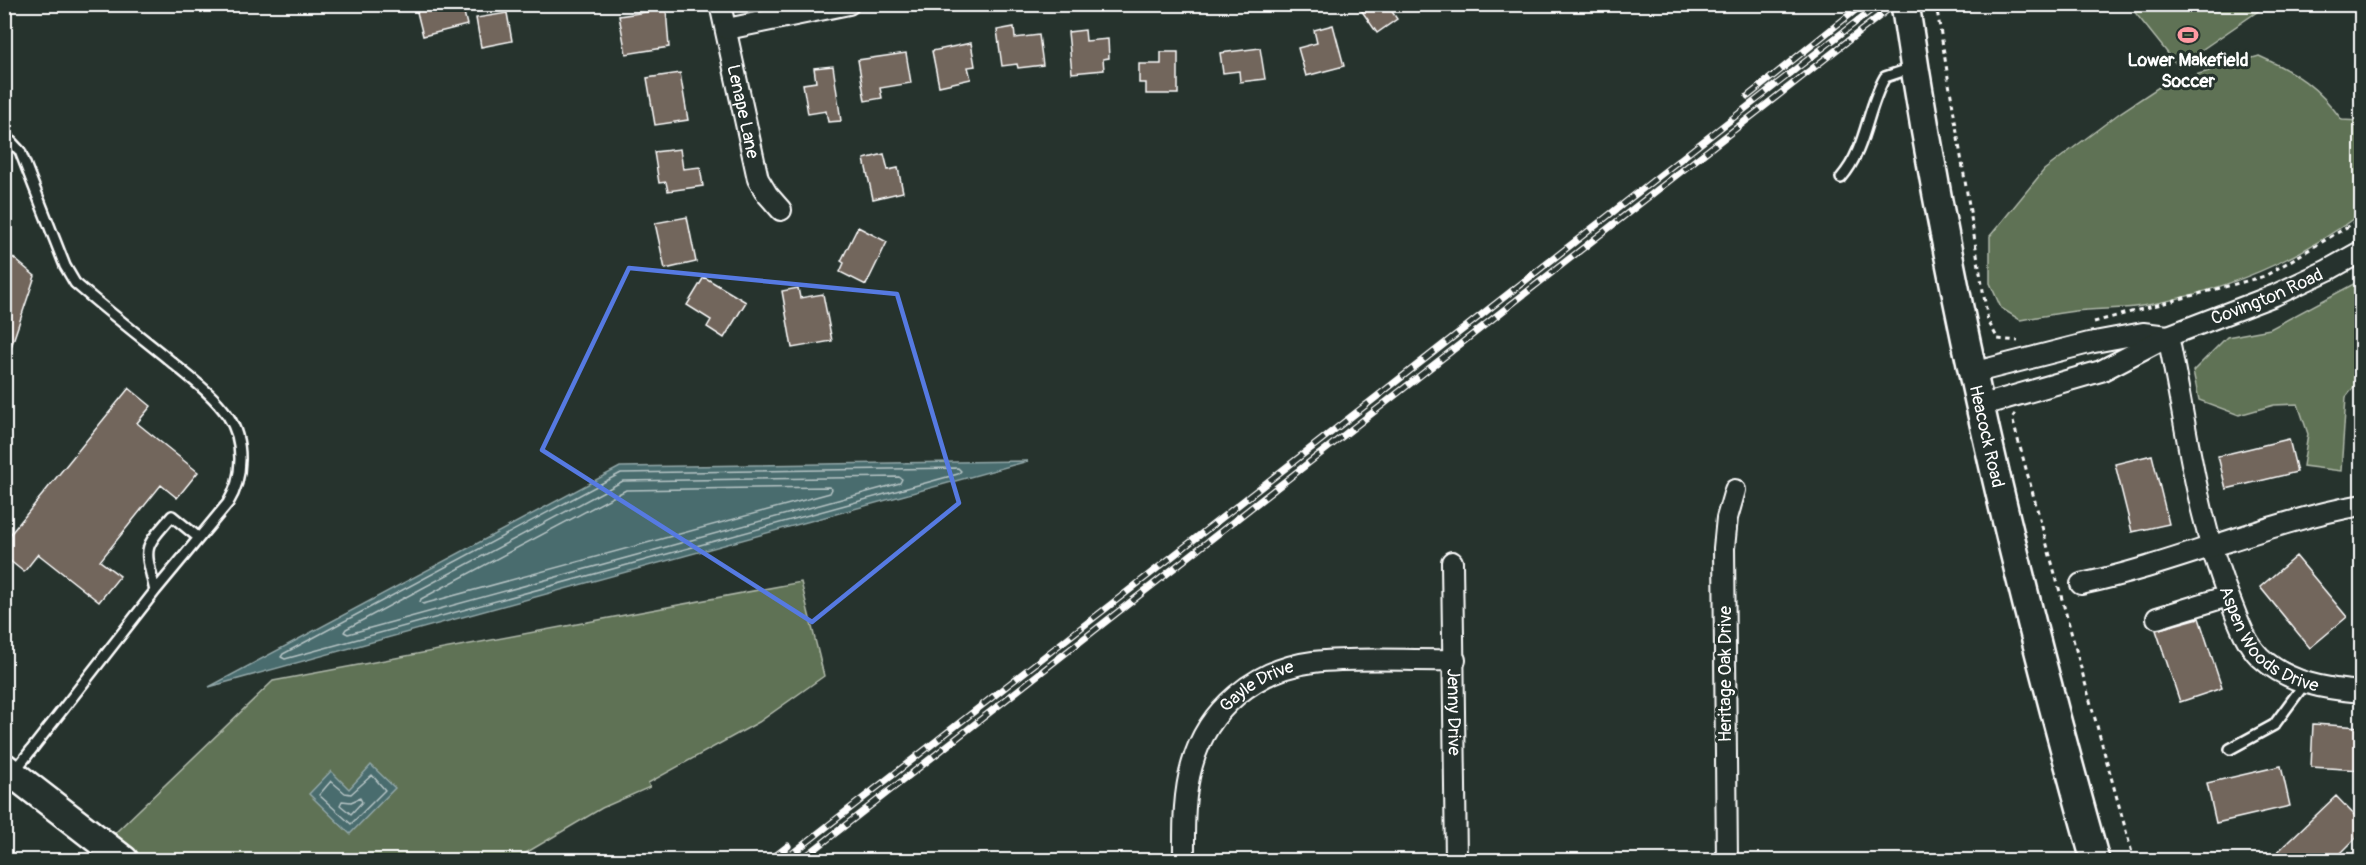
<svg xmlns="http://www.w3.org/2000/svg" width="2366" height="865" font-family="Pangolin,sans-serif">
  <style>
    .green { fill: #5f7255; stroke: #afb8aa; stroke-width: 1.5 }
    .water { fill: #496c6e; stroke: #92a7a8; stroke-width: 1.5 }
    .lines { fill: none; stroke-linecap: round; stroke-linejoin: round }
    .shore { stroke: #b6c4c5; stroke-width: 1.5 }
    .building { fill: #72665c; stroke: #fff; stroke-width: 1.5 }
    .lane-casing { stroke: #fff; stroke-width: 14 }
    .street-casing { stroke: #fff; stroke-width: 24 }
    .secondary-casing { stroke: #fff; stroke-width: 32 }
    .path { stroke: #fff; stroke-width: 3; stroke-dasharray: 4.5 4.5; stroke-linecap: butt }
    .lane { stroke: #26332d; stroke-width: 9 }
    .street { stroke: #26332d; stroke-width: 20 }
    .secondary { stroke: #26332d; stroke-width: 27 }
    .rail-casing { stroke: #fff; stroke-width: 7 }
    .rail { stroke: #26332d; stroke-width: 4.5; stroke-dasharray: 14; stroke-linecap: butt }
    .marked { fill: none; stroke: #567ae2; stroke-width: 4.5; stroke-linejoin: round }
    .labels { text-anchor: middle; stroke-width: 6; stroke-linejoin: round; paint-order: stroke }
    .poi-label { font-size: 18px; font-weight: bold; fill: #fff; stroke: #26332d }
    .street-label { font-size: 18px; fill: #fff; stroke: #26332d }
  </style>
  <rect width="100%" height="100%" fill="#26332d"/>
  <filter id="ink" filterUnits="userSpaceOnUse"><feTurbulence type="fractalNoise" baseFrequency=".0167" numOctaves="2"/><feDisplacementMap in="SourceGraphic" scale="12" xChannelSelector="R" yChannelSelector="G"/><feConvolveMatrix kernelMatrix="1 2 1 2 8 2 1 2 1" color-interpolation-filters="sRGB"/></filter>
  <g filter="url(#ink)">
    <!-- green -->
    <path class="green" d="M2129,5H2267L2178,66Z
      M2259,56C2297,73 2317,86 2342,120L2361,121V213C2299,260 2225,290 2148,305C2124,310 2099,308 2075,311C2057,313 2038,317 2020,320L2001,308L1990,283V236L2044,170L2121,112L2162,85Z
      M2361,280V378L2346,397L2341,471L2303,466L2308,434L2298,404L2274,405L2239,415L2199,400L2193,371L2227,337L2270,329Z
      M801,582L824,676L759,722L648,783L650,787L602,808L514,860H146L113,835L273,681Z"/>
    <!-- water -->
    <path class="water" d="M1028,461L209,687L620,467Z
      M371,765L395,788L350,834L309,794L331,771L349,789Z"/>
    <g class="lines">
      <!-- shore -->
      <path class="shore" d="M958,468L961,471L958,474L285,659L281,657L283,654L621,473Z
        M899,477L902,479L900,483L348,634L344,632L346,629L623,481Z
        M829,487L832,489L830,493L423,604L420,602L421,599L626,490Z
        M372,775L385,790L351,824L319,795L331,781L345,793L351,794Z
        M360,798L362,802L351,814L340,805L342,801L351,802Z"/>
    </g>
    <!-- building -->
    <path class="building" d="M428,4H462L467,25L423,36L416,8Z
      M1357,4H1387L1397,19L1377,33Z
      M666,9L669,47L626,54L619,16Z
      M507,13L512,41L481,47L476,18Z
      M1333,25L1344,66L1306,76L1298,48L1317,43L1314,30Z
      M1014,27L1015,38L1039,35L1043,65L1018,68L1017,64L1002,66L997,30Z
      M1085,30L1086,41L1108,39L1109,58L1103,59L1104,70L1072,73L1068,32Z
      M971,43L975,66L968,67L971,79L939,86L932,51Z
      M1260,48L1265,79L1240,82L1239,71L1223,73L1220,53Z
      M1161,52H1178V94H1146V83H1139V64H1161Z
      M906,53L911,83L880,88L882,98L865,101L858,60Z
      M833,66L841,121L828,122L826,111L808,114L803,84L816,82L814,68Z
      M680,73L688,120L655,125L647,78Z
      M680,149L683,169L700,167L703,186L668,191L666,182L659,183L654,152Z
      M884,154L888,170L898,168L903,192L873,199L864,159Z
      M687,217L696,262L665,269L655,223Z
      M858,227L887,242L866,285L840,272L844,263L841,261Z
      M4,250L35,276L7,359H4Z
      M704,277L746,302L724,338L707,327L711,320L687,305Z
      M798,288L800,298L823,294L832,341L792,348L782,291Z
      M129,388L151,406L137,423L198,472L177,498L161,485L100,561L120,576L99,602L38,554L24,572L4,556V542Z
      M2289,439L2297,472L2226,489L2218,456Z
      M2152,455L2169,524L2132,532L2115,464Z
      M2296,556L2347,617L2310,648L2260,587Z
      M2199,618L2222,688L2180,702L2156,630Z
      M2313,724L2361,727V770L2311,767Z
      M2281,766L2290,806L2216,823L2207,783Z
      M2336,796L2361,822V833L2333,861H2268Z"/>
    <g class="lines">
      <!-- lane casing -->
      <g class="lane-casing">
        <path id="lane" d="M4,134L20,151L65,266L75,283C105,309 137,334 168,359C189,377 212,393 228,416C245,441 243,479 228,503L155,591L14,772
          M1841,178C1867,148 1866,110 1885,77L1912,68
          M155,591C145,546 141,551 172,516L199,538
          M2230,749L2274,725L2305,683"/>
      </g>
      <!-- street casing -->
      <g class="street-casing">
        <g id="street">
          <path id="s1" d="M720,4L758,179L767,194L781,210"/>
          <path d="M727,29L849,4"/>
          <path id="s2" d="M2168,336C2187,427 2196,519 2232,605C2239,623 2246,643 2260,657C2288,683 2325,689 2362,692"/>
          <path d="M1972,373L2089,343L2143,333L2168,336"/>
          <path id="s3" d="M1979,406L2101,371L2168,336L2275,295L2328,270L2362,251"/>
          <path id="s4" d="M1452,562L1456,860"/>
          <path d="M2081,584C2176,564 2266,522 2362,505"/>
          <path d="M2157,618L2228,596"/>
          <path id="s5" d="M1184,860C1184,829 1183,796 1192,765C1207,709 1256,669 1313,662C1359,657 1408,661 1455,660"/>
          <path d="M1727,860L1724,548L1727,518L1735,490"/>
        </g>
      </g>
      <!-- secondary casing -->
      <g class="secondary-casing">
        <g id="secondary">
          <path id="s6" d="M1905,4C1948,294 2016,578 2095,860"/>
          <path d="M4,767L124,860"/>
        </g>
      </g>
      <!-- path -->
      <path class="path" d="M1936,4L1988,321L1998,339L2018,341
        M2094,322L2265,276L2362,218
        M2015,414L2012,418L2134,860"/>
      <!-- lane -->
      <use href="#lane" class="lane"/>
      <!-- street -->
      <use href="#street" class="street"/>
      <!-- secondary -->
      <use href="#secondary" class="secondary"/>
      <!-- rail casing -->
      <g class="rail-casing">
        <path id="rail" d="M1748,96L1863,4
          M770,860L788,846
          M784,860L1879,4
          M801,860L1895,4"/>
      </g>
      <!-- rail -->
      <use href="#rail" class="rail"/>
    </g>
  </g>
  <!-- marked area -->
  <path class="marked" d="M629,268L897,294L959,503L812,622L542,450Z"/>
  <!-- icons -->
  <defs>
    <g id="stadium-bare" transform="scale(1.62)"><path d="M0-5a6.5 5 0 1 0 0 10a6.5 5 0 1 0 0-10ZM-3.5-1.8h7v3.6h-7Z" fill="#ff9aa2" stroke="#26332d" stroke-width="2.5" paint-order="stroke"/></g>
  </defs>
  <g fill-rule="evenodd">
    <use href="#stadium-bare" x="2188" y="35"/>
  </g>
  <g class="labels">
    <!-- poi labels -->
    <g class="poi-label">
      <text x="2188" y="66">Lower Makefield<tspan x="2188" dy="21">Soccer</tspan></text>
    </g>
    <!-- street labels -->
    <g class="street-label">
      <text dy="6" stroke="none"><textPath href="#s1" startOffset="110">Lenape Lane</textPath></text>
      <text dy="6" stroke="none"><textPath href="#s3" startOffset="309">Covington Road</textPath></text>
      <text dy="6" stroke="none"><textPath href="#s6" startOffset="440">Heacock Road</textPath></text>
      <text dy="6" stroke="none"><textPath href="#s2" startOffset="330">Aspen Woods Drive</textPath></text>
      <text transform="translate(1725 674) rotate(-90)" y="6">Heritage Oak Drive</text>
      <text dy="6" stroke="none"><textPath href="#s5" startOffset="202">Gayle Drive</textPath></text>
      <text dy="6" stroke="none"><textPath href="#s4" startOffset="150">Jenny Drive</textPath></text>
    </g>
  </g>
  <!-- margin -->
  <rect width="2366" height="865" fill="none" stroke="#26332d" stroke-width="24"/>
  <rect x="12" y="12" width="2342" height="841" fill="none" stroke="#fff" stroke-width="2" filter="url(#ink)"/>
</svg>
